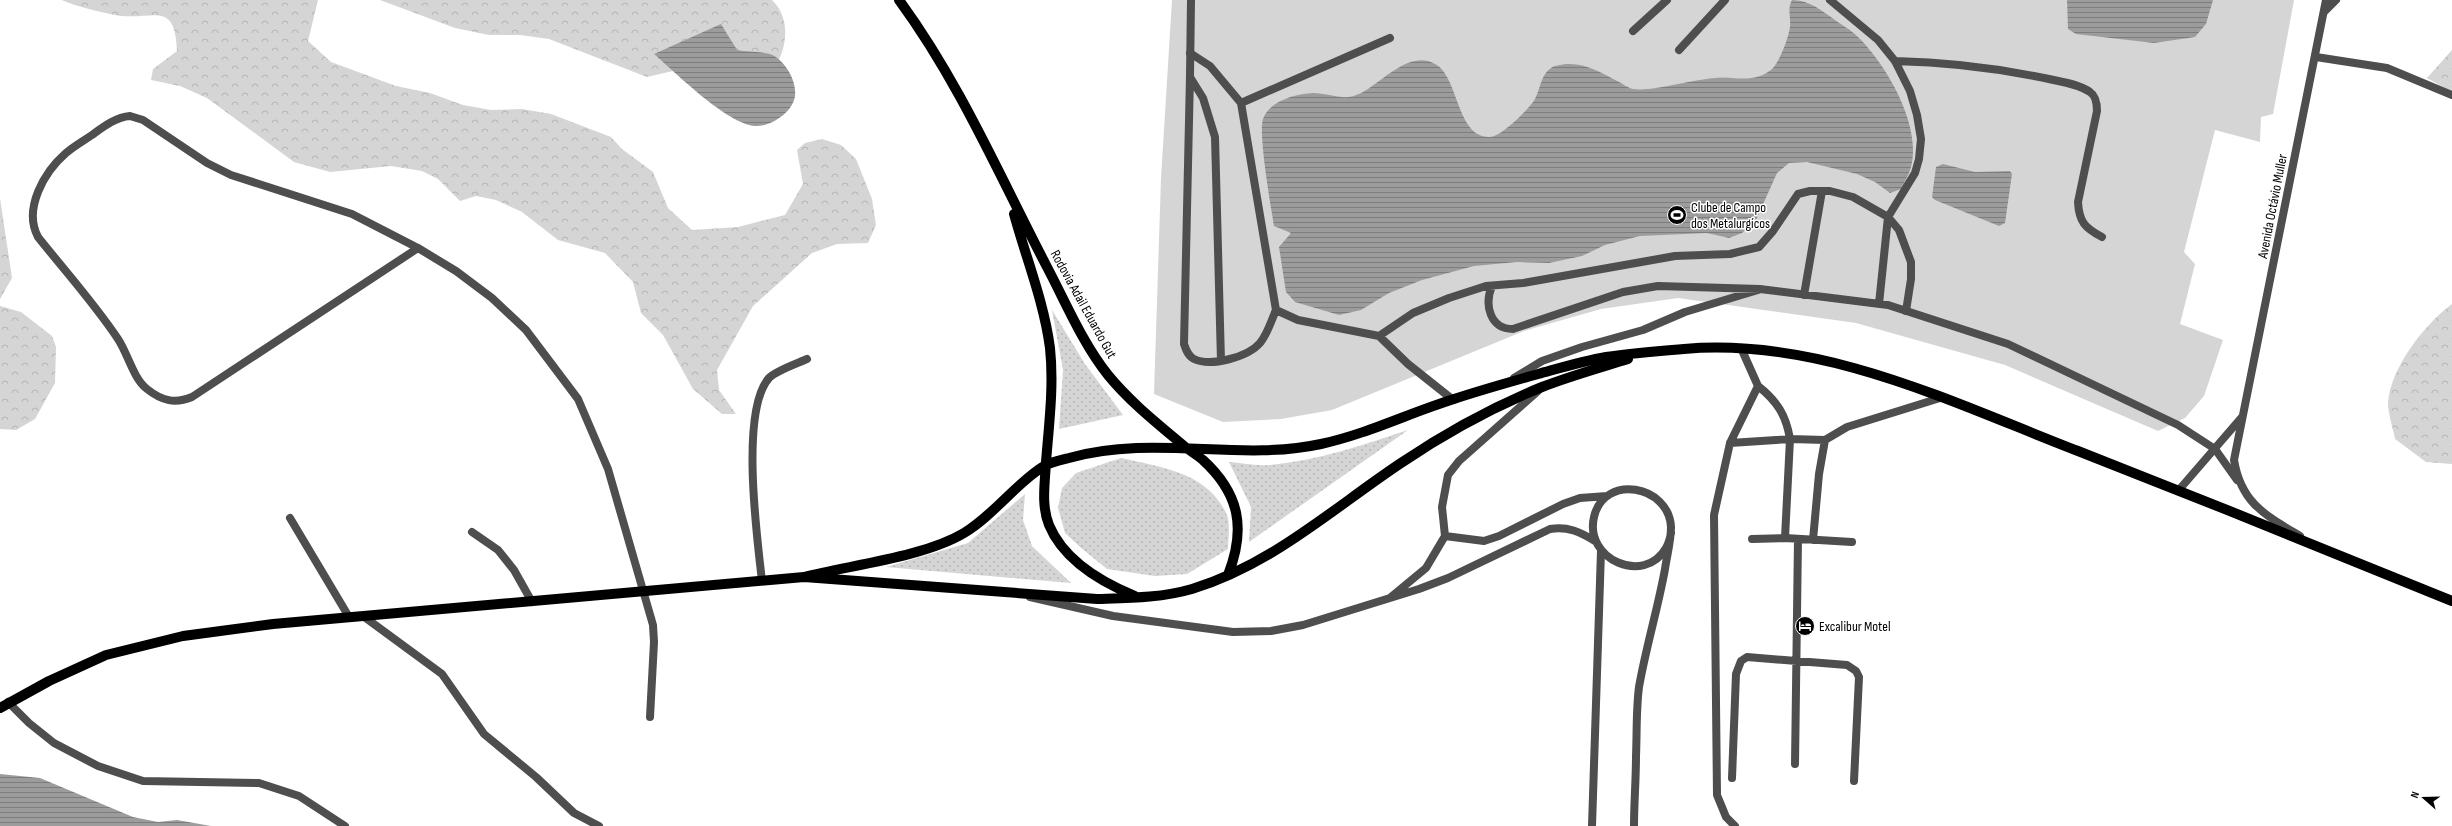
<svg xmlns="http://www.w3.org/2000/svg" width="2452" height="826" font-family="'Sofia Sans Condensed',sans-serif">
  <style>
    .grass { fill: url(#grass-dots) }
    .forest { fill: url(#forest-crowns) }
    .park { fill: #d5d5d5 }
    .water { fill: url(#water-rules) }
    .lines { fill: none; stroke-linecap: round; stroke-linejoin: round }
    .service { stroke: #4e4e4e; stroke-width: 8 }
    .minor { stroke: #4e4e4e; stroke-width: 8 }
    .primary { stroke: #000; stroke-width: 10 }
    .labels { text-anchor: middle; stroke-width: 3; stroke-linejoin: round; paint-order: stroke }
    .street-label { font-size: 14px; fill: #000; stroke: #fff }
    .poi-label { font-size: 14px; fill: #000; stroke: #fff; text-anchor: start }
  </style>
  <defs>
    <pattern id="grass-dots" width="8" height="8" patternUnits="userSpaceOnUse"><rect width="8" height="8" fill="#d5d5d5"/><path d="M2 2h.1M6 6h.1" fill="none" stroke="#b5b5b5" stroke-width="1.8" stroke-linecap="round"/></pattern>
    <pattern id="forest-crowns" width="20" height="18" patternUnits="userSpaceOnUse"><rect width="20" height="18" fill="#d5d5d5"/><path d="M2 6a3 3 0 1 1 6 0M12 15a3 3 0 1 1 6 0" fill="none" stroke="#b5b5b5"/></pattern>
    <pattern id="water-rules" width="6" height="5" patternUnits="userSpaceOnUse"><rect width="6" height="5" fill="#9c9c9c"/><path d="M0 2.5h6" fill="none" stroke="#7d7d7d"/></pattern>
  </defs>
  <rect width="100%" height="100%" fill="#fff"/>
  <!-- grass -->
  <path class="grass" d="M1052,310L1085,364L1123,415L1059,429L1063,370Z
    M1408,430L1249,542L1251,507L1229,462C1242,463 1256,466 1269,465C1317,461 1363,445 1408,430Z
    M1121,458C1160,467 1207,472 1226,513C1231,522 1228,539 1228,549L1187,574L1155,576L1107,569L1080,547L1065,533L1058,508L1062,488L1076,473Z
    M1025,494L1023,520L1032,546L1071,583L886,567L968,543Z"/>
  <!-- forest -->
  <path class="forest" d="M62,0H318L308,41L331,62L396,86L430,93L463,105L491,110L522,109L551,114L611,137L622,149L653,172L668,208L692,230L738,227L785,215L803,184L797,150L805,143L822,139L841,145L856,159L872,199L876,225L868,243L837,244L812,253L753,306L717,370L719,390L736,414H722L693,389L663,335L641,313L633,282L605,253L558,240L522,212L496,200L476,196L460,201L438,179L422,171L391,166L330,172L294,162L207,98L180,86L151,80L153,69L177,51C175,1 155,19 122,16C110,15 71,5 62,0Z
    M380,0H772C791,18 788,49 773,69L686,68L647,77L549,39L520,35H489L455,28Z
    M2452,50V92L2427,78Z
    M0,198L12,278L0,299Z
    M2452,304V464L2426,462L2395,439C2393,428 2388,414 2388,403C2391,367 2424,325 2452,304Z
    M0,306L21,312L52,336L56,347L55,383L35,419L16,430L0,429Z"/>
  <!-- park -->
  <path class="park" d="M1172,0H2294L2273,114L2261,117L2260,142L2215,130L2184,252L2195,264L2180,324L2223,340L2204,396L2185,418L2158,431L2005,365L1856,323L1678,298L1601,309L1524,331L1332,410L1281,419L1223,422L1154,394L1161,178Z"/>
  <!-- water -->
  <path class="water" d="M1792,0C1809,0 1821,10 1835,20C1842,25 1851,30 1857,36C1886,64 1922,125 1911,167C1909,175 1904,182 1901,189L1890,193L1875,182L1857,174L1807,162L1789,163L1777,173L1756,220L1742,233L1729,238L1707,233L1640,236L1605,245L1582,256L1549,263L1517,262L1474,266L1422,280L1389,293L1361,310L1339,315L1295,302L1286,292L1279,247L1291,233L1274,226C1271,207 1258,133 1263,119C1269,101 1295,94 1313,93C1325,93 1337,98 1349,97C1374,95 1404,47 1435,64C1459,76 1456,138 1490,137C1501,137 1529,109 1535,99C1541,88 1541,71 1555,66C1580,59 1598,71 1619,82C1623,84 1628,88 1633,89C1653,92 1693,79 1716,78C1730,77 1747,81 1760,76C1764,75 1770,71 1773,68C1781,58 1788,39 1790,27C1791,17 1787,9 1792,0Z
    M2067,0H2213L2206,24L2195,37L2154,43L2076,34L2068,29Z
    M721,24L737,50C747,52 760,51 770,54C784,59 797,80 795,96C793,112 771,127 755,126C727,124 676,73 654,54Z
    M1943,164L1975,172L2010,171L2012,174L2005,223L1999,226L1935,200L1932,197L1936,167Z
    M0,774L40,778L133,817L158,822L177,820L211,826H0Z"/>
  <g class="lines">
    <!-- service -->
    <path class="service" d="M1830,0L1878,40L1895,61L1910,91L1917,115L1921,139L1919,159L1915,173L1888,217L1879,304
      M1633,31L1667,0
      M1679,50L1725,0
      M1190,53L1210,66L1241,103L1390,38
      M1895,61C1948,62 1997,68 2049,79C2062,82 2079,84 2090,92C2096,96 2097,104 2097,111L2078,202C2079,222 2085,228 2102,237
      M1190,76L1184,344C1186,350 1188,356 1194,359C1211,367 1248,357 1260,343C1268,333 1271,321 1276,310
      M1190,77L1203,98L1215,137L1221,361
      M1241,103L1276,310L1298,320L1379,336L1408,364L1452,399
      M418,248L192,397C175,404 162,401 147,389C133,378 128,354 118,339C94,303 65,271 38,237C23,209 44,172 66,153C74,146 83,141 92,135C103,127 116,117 130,116L143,120L207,163L231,175L352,214L418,248L456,271L492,298L526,330L578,399L608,469L653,625L654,642L650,717
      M1492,286C1484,305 1490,329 1513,329L1623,292L1658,286L1760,289L1888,305L2008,344L2178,425L2215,449L2237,480
      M1804,295L1822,191
      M1379,336L1413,313L1449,298L1486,286L1523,283L1675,256L1730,254L1759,247L1773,231L1798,194L1810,191H1830L1853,197L1888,217L1899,230L1911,262V279L1906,311
      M1514,378L1542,361L1582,347L1643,330L1685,312L1758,290
      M1758,386C1777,401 1786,415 1790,439L1785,538
      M1730,443L1790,439L1825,440
      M290,518L349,617
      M472,532L498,550L514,570L532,602
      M1445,536L1484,541L1499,536L1563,504L1580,498L1607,496
      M1752,539L1785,538L1852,542
      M1813,540L1819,474L1825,440L1847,427L1940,398
      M762,581C757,537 740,411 769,378C775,371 798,363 807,359
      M1030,597L1113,616L1233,632L1271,631L1303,625L1419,589L1448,578L1550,529C1568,526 1580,532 1595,541
      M1391,597L1426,568L1445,536L1442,507L1448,475L1459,461L1538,391
      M363,616L442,674L484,734L536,777L574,813L599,826
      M1795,764L1798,539
      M1732,778L1736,674L1741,661L1747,657L1847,665L1856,671L1859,677L1854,781
      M1592,826L1601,551
      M1634,826C1634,803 1636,780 1636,756C1637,733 1636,710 1639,687C1646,647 1658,608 1665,569C1667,555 1671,541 1671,527C1669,485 1604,473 1594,517C1584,559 1644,586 1666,548C1669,543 1670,538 1671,533
      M1735,826L1726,817L1717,795L1714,515L1730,443L1758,386L1741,348"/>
    <!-- minor -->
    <path class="minor" d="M2324,12L2336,0
      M2316,57L2387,68L2452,95
      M1190,76L1191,0
      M2178,491L2242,417
      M2300,536C2265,515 2241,503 2234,460L2326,0
      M8,702L29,723L54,743L98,766L143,781L259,783L299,796L345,826"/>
    <!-- primary -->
    <path class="primary" d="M899,0C960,83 1000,177 1047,267C1066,303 1083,344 1108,375C1130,402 1158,424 1184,446C1190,451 1197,455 1203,460C1240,494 1246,529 1228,575
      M1014,214C1026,258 1044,302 1050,348C1054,386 1049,424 1046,462C1045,483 1041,505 1049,525C1064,561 1101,582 1135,596
      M804,577C851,565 924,557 964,533C994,515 1016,483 1044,466C1051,462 1061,460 1069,458C1154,434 1238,462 1321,444C1367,434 1409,413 1454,399C1481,390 1510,382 1538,374C1560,368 1583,361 1606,357C1631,353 1658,351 1684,349C1822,337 1953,403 2078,451C2203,500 2328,550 2452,601
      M0,708L49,681L106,655L183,636L273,624L804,577L1097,599C1129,598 1161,598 1192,589C1273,564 1332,509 1401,463C1444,434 1493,407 1542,387C1570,376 1599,368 1628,359"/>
  </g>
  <!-- icons -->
  <defs>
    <g id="stadium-disc" transform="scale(1)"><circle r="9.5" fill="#000" stroke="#fff"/><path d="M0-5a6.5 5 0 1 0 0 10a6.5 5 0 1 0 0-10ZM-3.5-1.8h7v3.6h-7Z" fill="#fff"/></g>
    <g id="hotel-disc" transform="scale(1)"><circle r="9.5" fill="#000" stroke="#fff"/><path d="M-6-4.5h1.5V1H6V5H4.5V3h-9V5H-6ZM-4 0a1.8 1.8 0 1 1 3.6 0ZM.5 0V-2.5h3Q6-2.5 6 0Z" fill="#fff"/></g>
  </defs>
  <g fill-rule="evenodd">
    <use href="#stadium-disc" x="1677" y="215"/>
    <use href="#hotel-disc" x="1805" y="626"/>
  </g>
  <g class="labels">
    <!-- street labels -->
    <g class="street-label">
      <text transform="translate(2272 206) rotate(-79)" y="5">Avenida Octávio Muller</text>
      <text transform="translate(1084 304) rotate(61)" y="5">Rodovia Adail Eduardo Gut</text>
    </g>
    <!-- poi labels -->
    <g class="poi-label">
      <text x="1691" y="212">Clube de Campo<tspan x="1691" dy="16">dos Metalurgícos</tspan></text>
      <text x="1819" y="631">Excalibur Motel</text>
    </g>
  </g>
  <!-- north arrow -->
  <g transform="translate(2424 798) rotate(290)" stroke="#ffffff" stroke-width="3" paint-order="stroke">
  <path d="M0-3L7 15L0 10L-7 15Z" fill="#000000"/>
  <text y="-6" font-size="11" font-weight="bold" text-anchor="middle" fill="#000000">N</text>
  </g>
</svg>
